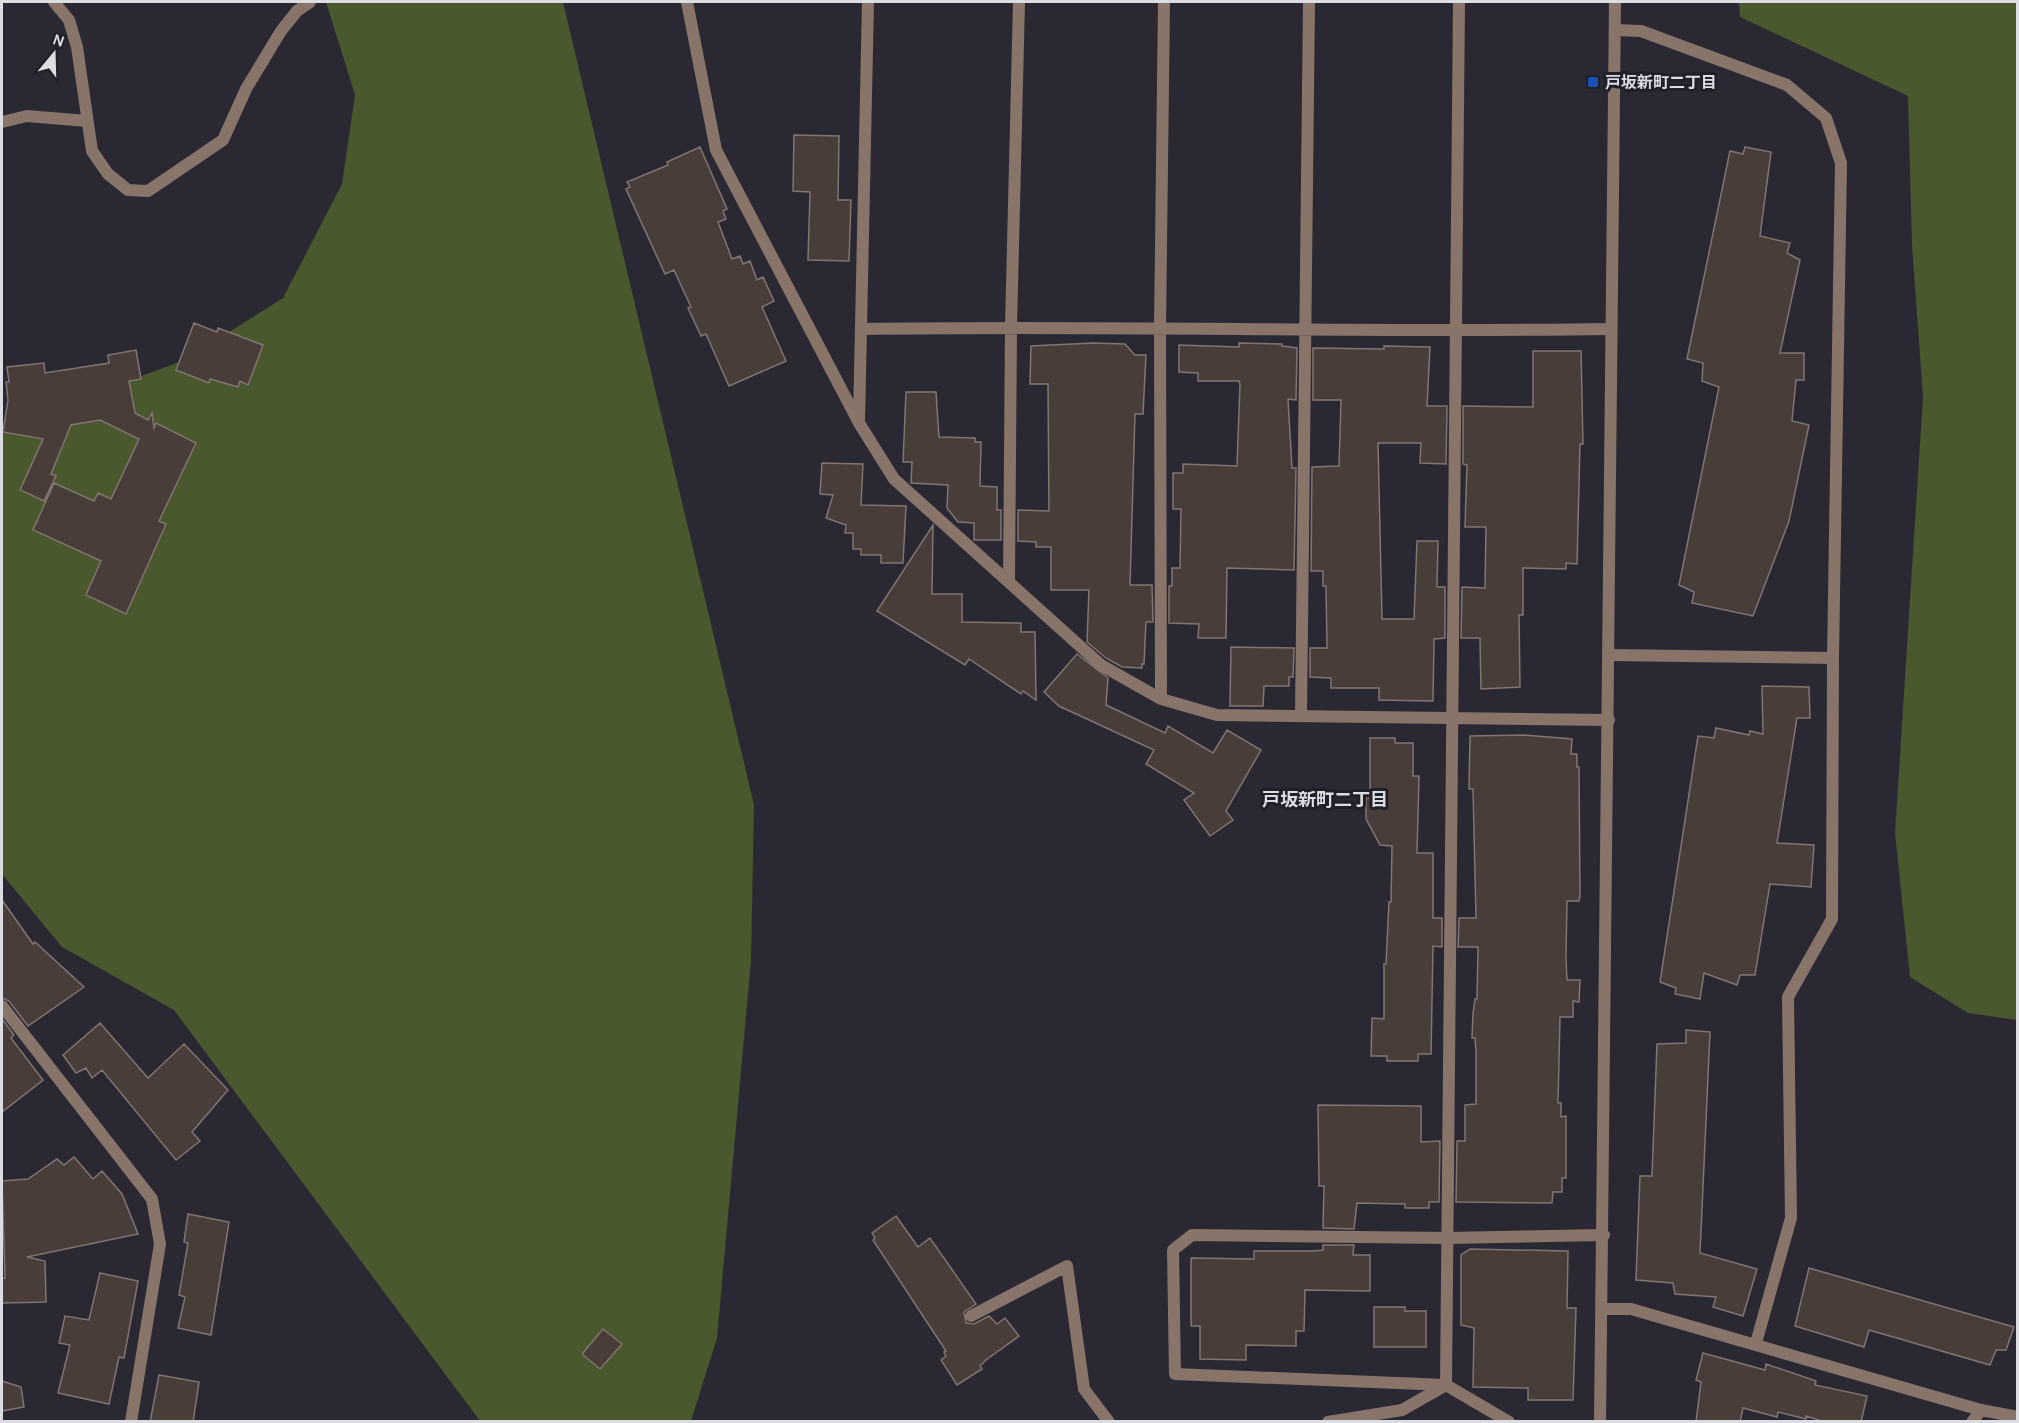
<svg xmlns="http://www.w3.org/2000/svg" width="2019" height="1423" font-family="Karla,'Noto Sans JP',sans-serif">
  <style>
    .forest { fill: #49582d }
    .building { fill: #493d39; stroke: #827571; stroke-width: 1.5 }
    .lines { fill: none; stroke-linecap: round; stroke-linejoin: round }
    .minor { stroke: #89746a; stroke-width: 12 }
    .tertiary { stroke: #89746a; stroke-width: 12 }
    .transit-dot { fill: #1a4fb4; stroke: #202029; stroke-width: 2 }
    .labels { text-anchor: middle; stroke-width: 6; stroke-linejoin: round; paint-order: stroke }
    .poi-label { font-size: 16px; font-weight: bold; fill: #dcdce3; stroke: #202029; text-anchor: start }
    .neighbourhood-label { font-size: 18px; font-weight: bold; fill: #dcdce3; stroke: #202029 }
  </style>
  <rect width="100%" height="100%" fill="#2a2933"/>
  <!-- forest -->
  <path class="forest" d="M326,2H563L754,805L751,960L717,1338L691,1421H480L174,1010L62,947L2,874V427L185,360L283,298L342,184L355,95Z
    M1739,2H2017V1020L1968,1013L1910,977L1895,833L1923,397L1912,245L1908,96L1740,17Z"/>
  <!-- building -->
  <path class="building" d="M794,135L839,136L838,200H851L849,261L808,260L810,192L793,191Z
    M700,147L727,209L723,211L726,219L718,222L732,259L740,256L743,264L750,261L757,280L763,277L774,301L762,307L786,361L729,386L706,334L701,336L688,308L691,307L674,270L665,274L626,189L630,187L627,182L668,165L667,162Z
    M1745,147L1771,152L1760,236L1790,243L1787,253L1800,260L1780,353H1804V380H1796L1792,421L1809,425L1789,521L1753,616L1692,603L1694,592L1679,585L1719,387L1702,381L1703,363L1687,359L1730,151L1743,154Z
    M194,323L217,332L218,328L263,345L248,385L240,381L238,387L210,379L209,383L176,370Z
    M1093,343L1125,344L1135,355H1146L1143,414H1135L1130,585H1152L1153,622H1146L1144,664H1142V668L1122,667L1106,658L1087,642L1089,590H1051V547H1036V542L1018,541V510L1049,511L1048,384H1030L1031,346Z
    M1239,343L1282,344V346L1297,348L1296,400L1288,399L1292,468H1296L1294,570L1227,568L1226,638H1198L1199,624L1169,623V586H1172V568H1180L1181,509H1173V473H1183V464L1237,466L1240,384L1239,381H1198V373L1179,372V345L1239,347Z
    M1384,346L1430,347L1427,406H1447L1446,464L1420,463L1421,443H1378L1382,619H1414L1417,541H1438L1437,587H1445V638L1434,639L1433,701L1379,700V688H1331V678L1310,677V648H1327L1326,586H1323V571H1311L1312,467L1339,466L1341,400H1313V348L1384,349Z
    M136,350L141,379L129,381L135,413L148,420L152,413L154,428L156,423L196,443L159,521L166,524L126,614L86,595L101,561L33,530L54,483L94,501L98,493L111,499L139,439L100,420L71,425L51,474L56,476L44,501L20,490L43,439L3,432L8,400L6,382H9L7,367L44,363L45,373L109,363L108,355Z
    M1533,351H1581L1583,444H1580L1577,564L1566,563V569L1523,568V615H1519L1520,687L1481,689L1480,638H1461L1462,587L1485,588L1486,527H1465L1467,465L1463,464V406L1533,407Z
    M906,392H936L939,437L975,438V442H981L980,486L997,487V510H1001V540H974V523L958,522L947,508L948,485L911,483L912,462H903Z
    M822,463L863,464L861,505L906,506L903,563H881V555H861V549H853V533H845L846,525L826,518L833,495L820,494Z
    M933,525L932,594H962V622L1021,623V632H1035L1036,700L1023,691L1021,694L969,659L965,665L877,611Z
    M1231,647L1294,648L1293,677H1289V686H1264L1263,706H1230Z
    M1077,654L1108,678L1106,705L1165,733L1168,726L1213,753L1227,730L1261,750L1226,811L1233,820L1210,836L1184,800L1194,793L1146,764L1154,750L1059,706L1044,692Z
    M1762,686L1809,687L1810,718H1797L1777,843L1814,845L1811,887L1770,884L1755,975H1740L1737,985L1704,973L1700,999L1675,994L1676,988L1660,982L1698,736L1714,738L1716,728L1749,735L1750,731L1763,734Z
    M1524,735L1572,739L1571,754H1577V767H1579L1580,896L1579,901H1567L1566,958L1567,980H1580L1579,1002L1573,1001V1017H1560L1558,1103H1561V1117L1566,1116V1178H1562V1192H1553L1552,1203L1456,1202L1457,1141H1465V1105L1476,1104V1051L1475,1038H1472L1473,1014L1475,999H1477L1478,947H1458L1459,918H1476L1473,789H1469L1470,736Z
    M1370,738H1395V743H1413V776H1419L1417,853H1433V918H1442V947L1433,946L1431,1054H1418V1061H1387V1056H1371L1372,1018L1384,1019V964H1386L1389,902H1391L1392,846L1380,845L1366,819V798H1370Z
    M2,900L33,944L35,942L84,987L28,1026L9,1001L2,998Z
    M2,1019L14,1035L11,1038L43,1080L2,1112Z
    M100,1023L148,1078L184,1044L228,1090L192,1132L200,1141L176,1160L102,1070L92,1078L86,1068L76,1073L63,1055Z
    M1686,1030L1710,1032L1700,1253L1757,1269L1743,1316L1713,1307L1716,1297L1675,1294L1673,1283L1636,1280L1640,1176H1652L1657,1044L1686,1043Z
    M1318,1105L1421,1106V1142L1440,1141L1439,1202H1429V1208H1405V1204L1357,1203L1354,1229L1323,1228L1324,1186H1319Z
    M74,1157L93,1179L102,1171L122,1194L138,1234L27,1257L45,1261L46,1302L2,1303V1278H5L2,1181L28,1179L57,1159L64,1165Z
    M188,1214L229,1222L211,1335L178,1328L185,1297L179,1295L188,1243L184,1242Z
    M896,1216L918,1247L930,1238L976,1304L964,1312L966,1323L974,1324L989,1316L997,1324L1005,1318L1019,1336L986,1360L980,1366L982,1369L957,1385L941,1360L946,1356L944,1352L946,1351L873,1240L875,1238L872,1233Z
    M1323,1245H1354L1353,1255H1370V1291L1305,1290L1304,1331H1296V1346L1246,1345V1360L1200,1359V1326H1191V1258L1254,1259V1251H1314L1323,1250Z
    M1470,1249L1568,1251L1567,1308H1576L1573,1400H1528V1388L1473,1387L1474,1328L1461,1325V1255Z
    M1809,1268L2014,1327L2006,1350H1996L1990,1365L1869,1330L1864,1347L1795,1326Z
    M100,1273L138,1281L124,1358L119,1357L109,1404L58,1393L70,1345L59,1343L65,1316L89,1320Z
    M1374,1307H1405V1311H1426V1347H1374Z
    M603,1329L622,1344L600,1369L582,1354Z
    M1703,1353L1765,1370L1766,1364L1816,1381L1815,1385L1867,1396L1861,1422H1825L1806,1416V1419L1778,1412L1777,1417L1743,1408L1740,1422H1696L1701,1382L1696,1380Z
    M159,1375L199,1382L193,1422H150Z
    M2,1381L21,1387L24,1407L2,1411Z"/>
  <g class="lines">
    <!-- minor -->
    <path class="minor" d="M54,2L69,20L77,47L92,151L108,174L128,190L148,191L223,140L246,89L281,31L297,11L310,2
      M687,2L716,150L859,423L894,479L1101,665L1161,699L1217,715L1609,720
      M1459,2L1446,1385L1509,1422
      M1615,30L1641,31L1787,85L1826,118L1841,163L1833,658L1832,919L1788,997L1791,1218L1756,1343
      M2,122L27,116L87,121
      M862,329C1112,325 1361,333 1610,329
      M859,420L868,2
      M1009,579L1011,327L1019,2
      M1609,655L1833,658
      M1161,699L1160,328L1164,2
      M1301,716L1309,2
      M2,1006L152,1199L160,1244L131,1422
      M1603,1309H1631L1981,1410L2018,1417
      M971,1316L1067,1266L1084,1389L1109,1422
      M1328,1422L1402,1410L1446,1385L1175,1374L1173,1250L1192,1235L1447,1238L1604,1235
      M1972,1422L1981,1410"/>
    <!-- tertiary -->
    <path class="tertiary" d="M1600,1422L1615,2"/>
  </g>
  <!-- markers -->
  <rect class="transit-dot" x="1587" y="76" width="12" height="12" rx="3"/>
  <g class="labels">
    <!-- poi labels -->
    <g class="poi-label">
      <text x="1605" y="88">戸坂新町二丁目</text>
    </g>
    <!-- neighbourhood labels -->
    <g class="neighbourhood-label">
      <text x="1325" y="806">戸坂新町二丁目</text>
    </g>
  </g>
  <!-- border -->
  <rect width="2019" height="1423" fill="none" stroke="#dcdce3" stroke-width="6"/>
  <!-- north arrow -->
  <g transform="translate(54 54) rotate(19)" stroke="#202029" stroke-width="4.5" paint-order="stroke">
  <path d="M0-4.5L10 22L0 15L-10 22Z" fill="#dcdce3"/>
  <text y="-9" font-size="16" font-weight="bold" text-anchor="middle" fill="#dcdce3">N</text>
  </g>
</svg>
